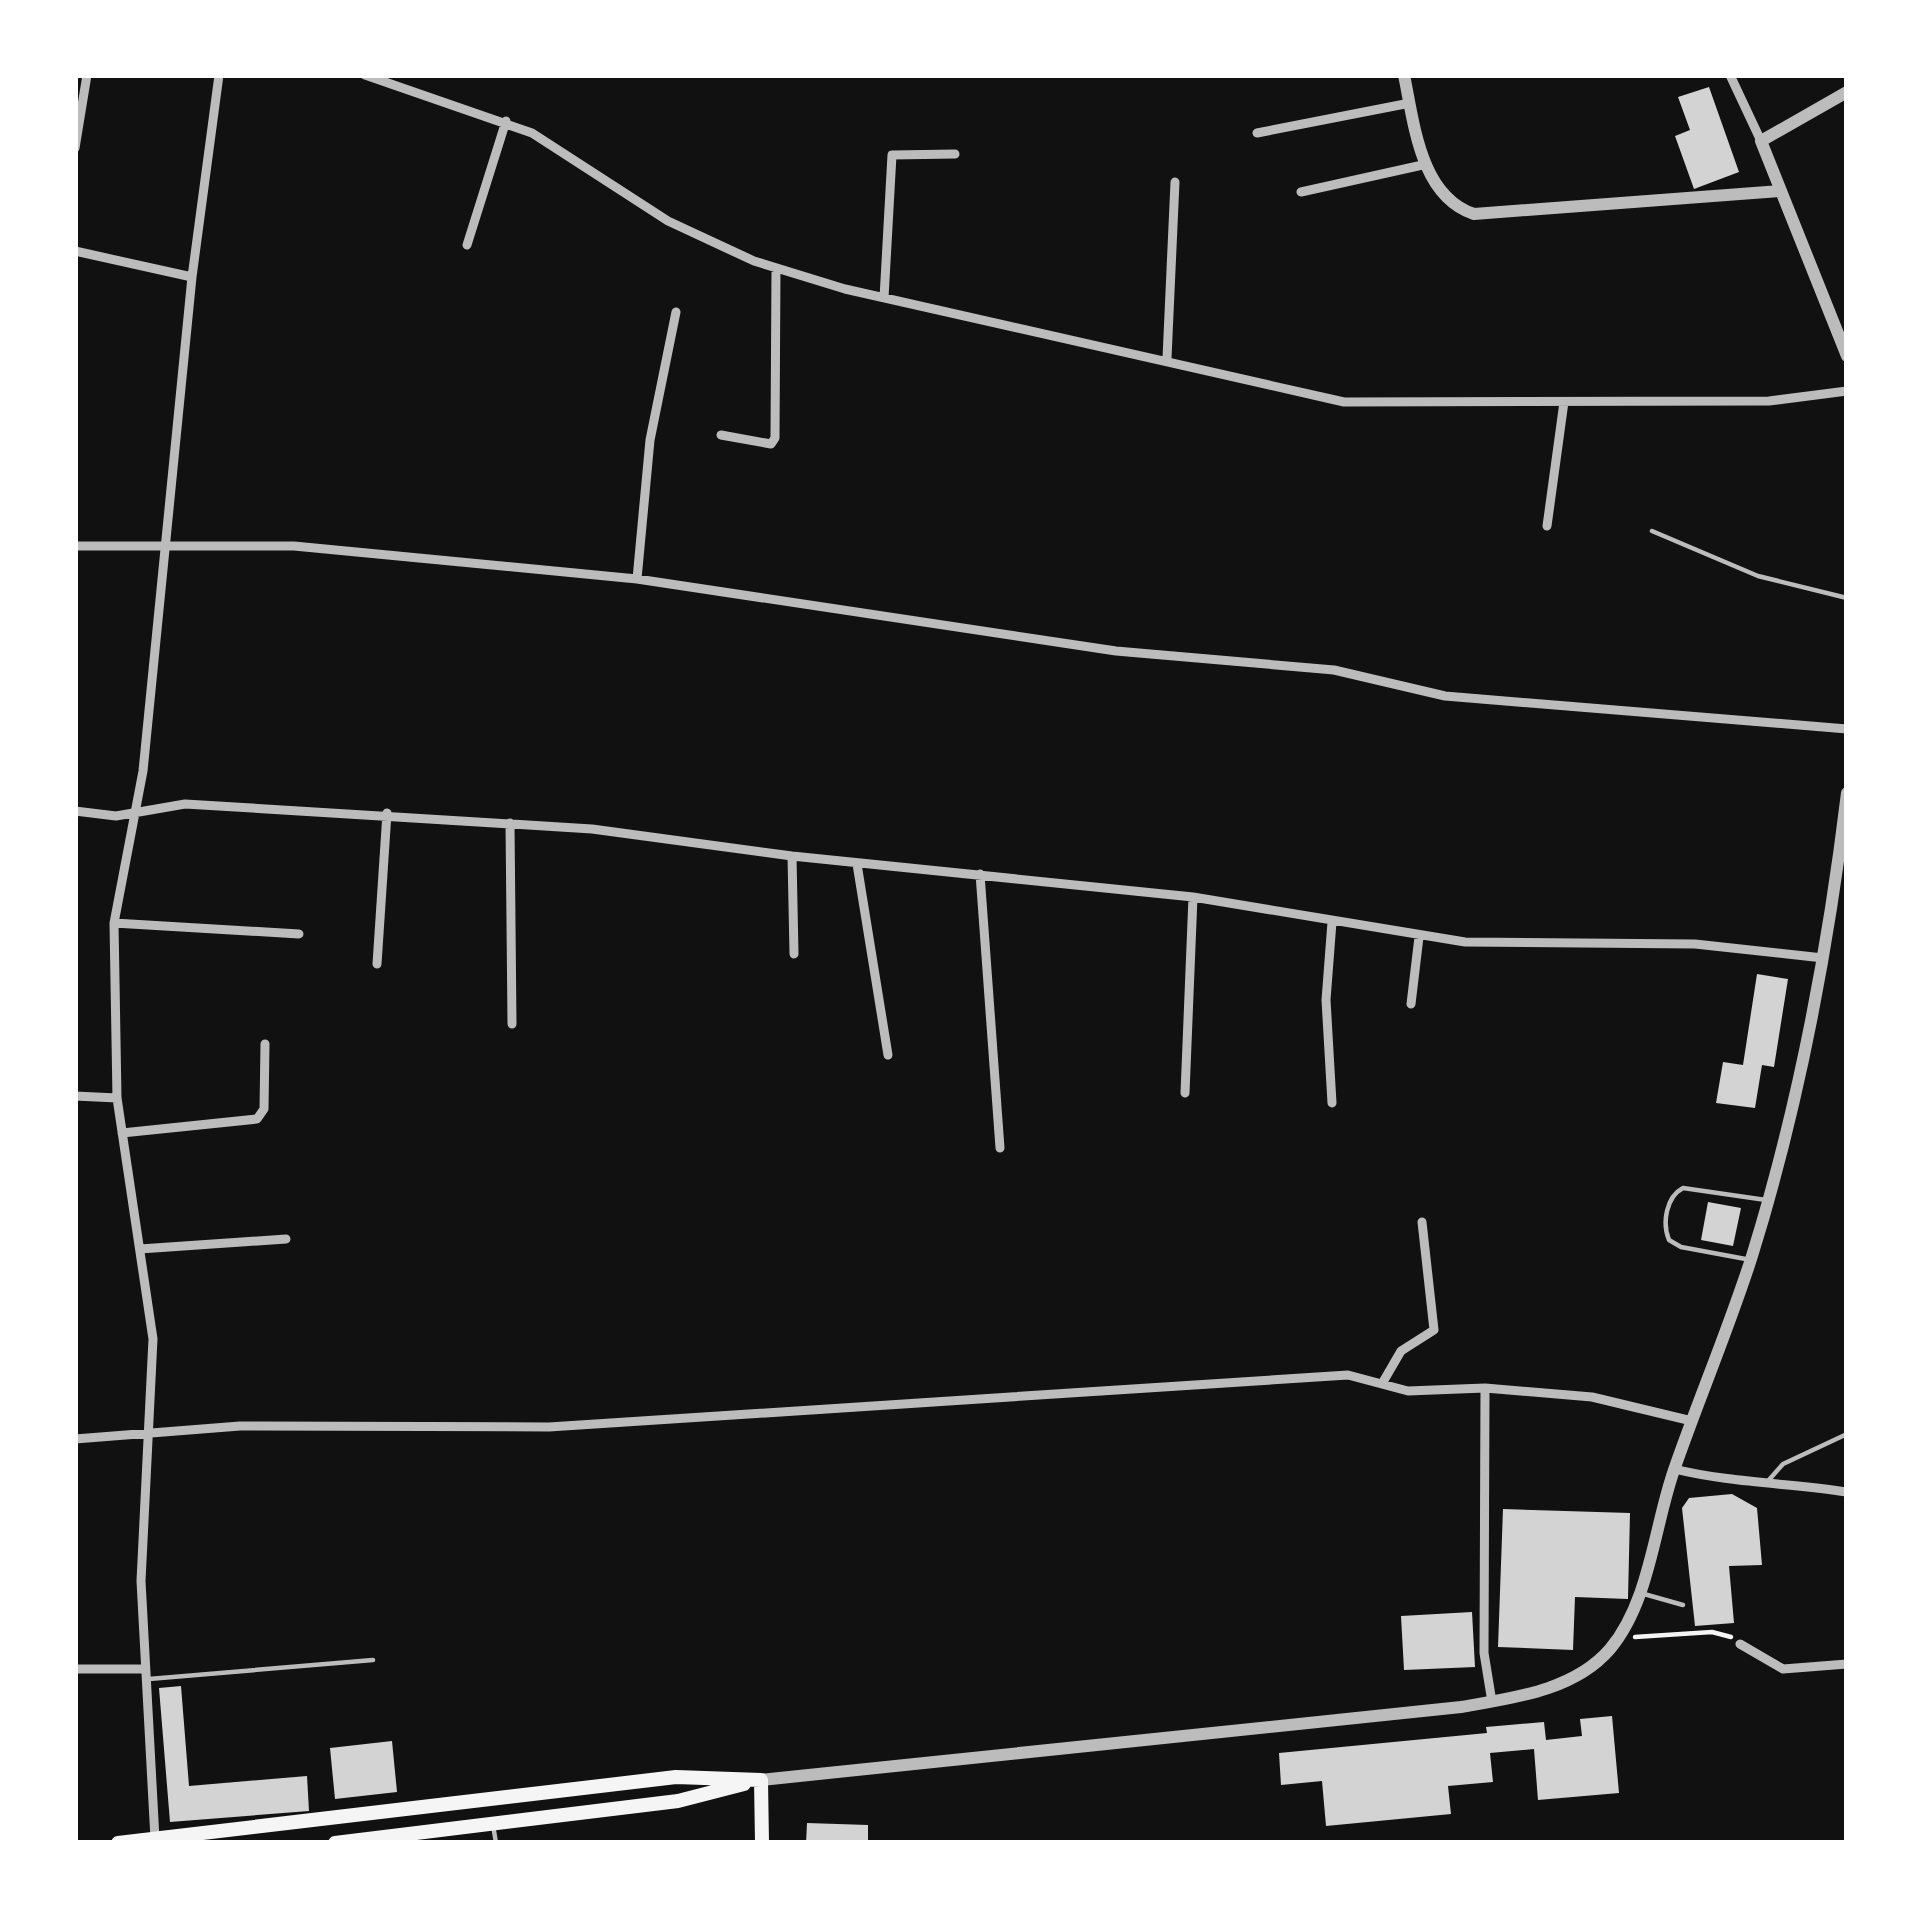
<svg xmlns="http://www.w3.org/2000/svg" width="1922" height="1918" font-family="'Golos Text',sans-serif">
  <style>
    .building { fill: #d3d3d3 }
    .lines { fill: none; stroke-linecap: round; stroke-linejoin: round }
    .path { stroke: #f5f5f5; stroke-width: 4.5 }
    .service { stroke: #bcbcbc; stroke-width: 4.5 }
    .minor { stroke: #bcbcbc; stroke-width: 9 }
    .tertiary { stroke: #bcbcbc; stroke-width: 12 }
    .secondary { stroke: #f5f5f5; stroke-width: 14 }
  </style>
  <rect width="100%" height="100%" fill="#111"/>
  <!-- building -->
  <path class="building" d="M1709,87L1739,172L1694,189L1675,136L1690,130L1678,97Z
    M1757,974L1788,979L1774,1067L1762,1065L1755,1108L1716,1103L1723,1062L1743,1065Z
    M1708,1202L1741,1208L1733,1246L1701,1240Z
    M1732,1494L1757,1508L1762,1565L1729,1566L1734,1623L1695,1626L1682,1508L1689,1498Z
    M1503,1509L1630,1513L1628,1599L1575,1597L1573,1650L1498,1647Z
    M1472,1612L1475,1667L1404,1670L1401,1616Z
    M181,1686L189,1786L307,1776L309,1811L170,1822L159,1688Z
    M1612,1716L1619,1793L1538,1800L1534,1749L1490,1753L1493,1782L1448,1786L1451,1814L1326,1826L1322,1781L1281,1785L1279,1753L1487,1733L1486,1727L1544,1722L1546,1740L1582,1736L1580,1719Z
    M392,1741L397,1792L335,1799L330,1748Z
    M807,1823L868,1825V1843H806Z"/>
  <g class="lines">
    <!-- path -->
    <path class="path" d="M1635,1637L1712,1632L1731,1637"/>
    <!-- service -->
    <path class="service" d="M1652,531L1758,576L1847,598
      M1751,1260L1681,1247L1669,1240C1662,1223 1666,1197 1683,1188L1766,1200
      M1768,1481L1783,1464L1847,1434
      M1644,1594L1683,1605
      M149,1679L373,1660
      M493,1825L496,1843"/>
    <!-- minor -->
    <path class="minor" d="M365,75L532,133L668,221L754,261L845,289L1344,402L1769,401L1847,391
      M1730,75L1761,141
      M1257,133L1410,103
      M75,148L87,75
      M1301,192L1427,164
      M467,245L506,121
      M75,251L192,277
      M884,298L892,155L955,154
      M1167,358L1175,182
      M721,435L771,444L775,438L776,268
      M1547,526L1564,402
      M75,546H294L637,579L1116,651L1334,670L1445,696L1847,729
      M637,579L650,440L676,312
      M75,811L116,816L185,804L592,829L792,856L1193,897L1465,942L1695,944L1823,958
      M510,823L512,1024
      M792,856L794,954
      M857,864L888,1055
      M980,874L1000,1148
      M1332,922L1326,1000L1332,1103
      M114,923L299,934
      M377,964L387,813
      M1411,1004L1419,937
      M1185,1093L1193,897
      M75,1096L117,1098
      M122,1133L257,1119L264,1109L265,1044
      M140,1249L286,1239
      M1383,1382L1401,1351L1434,1330L1422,1222
      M1485,1388L1484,1653L1492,1702
      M75,1439L240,1426L549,1427L1348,1375L1408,1391L1485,1388L1592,1397L1692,1421
      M1674,1469C1732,1483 1789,1483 1847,1492
      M1740,1644L1783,1669L1847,1664
      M75,1669H143
      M155,1839L141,1581L153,1339L117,1098L114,923L143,771L192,277L219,75"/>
    <!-- tertiary -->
    <path class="tertiary" d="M1404,75C1414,123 1420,196 1474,214L1781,191
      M1847,92L1761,141L1847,356
      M761,1780L1461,1707C1512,1698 1574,1691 1610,1649C1650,1601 1654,1527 1674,1470C1699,1398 1729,1328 1752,1256C1799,1105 1828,950 1847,793"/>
    <!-- secondary -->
    <path class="secondary" d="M761,1780L762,1843
      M118,1843L676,1777L761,1780
      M335,1843L678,1801L744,1784"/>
  </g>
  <!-- border -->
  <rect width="1922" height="1918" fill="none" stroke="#ffffff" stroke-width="156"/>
</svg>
